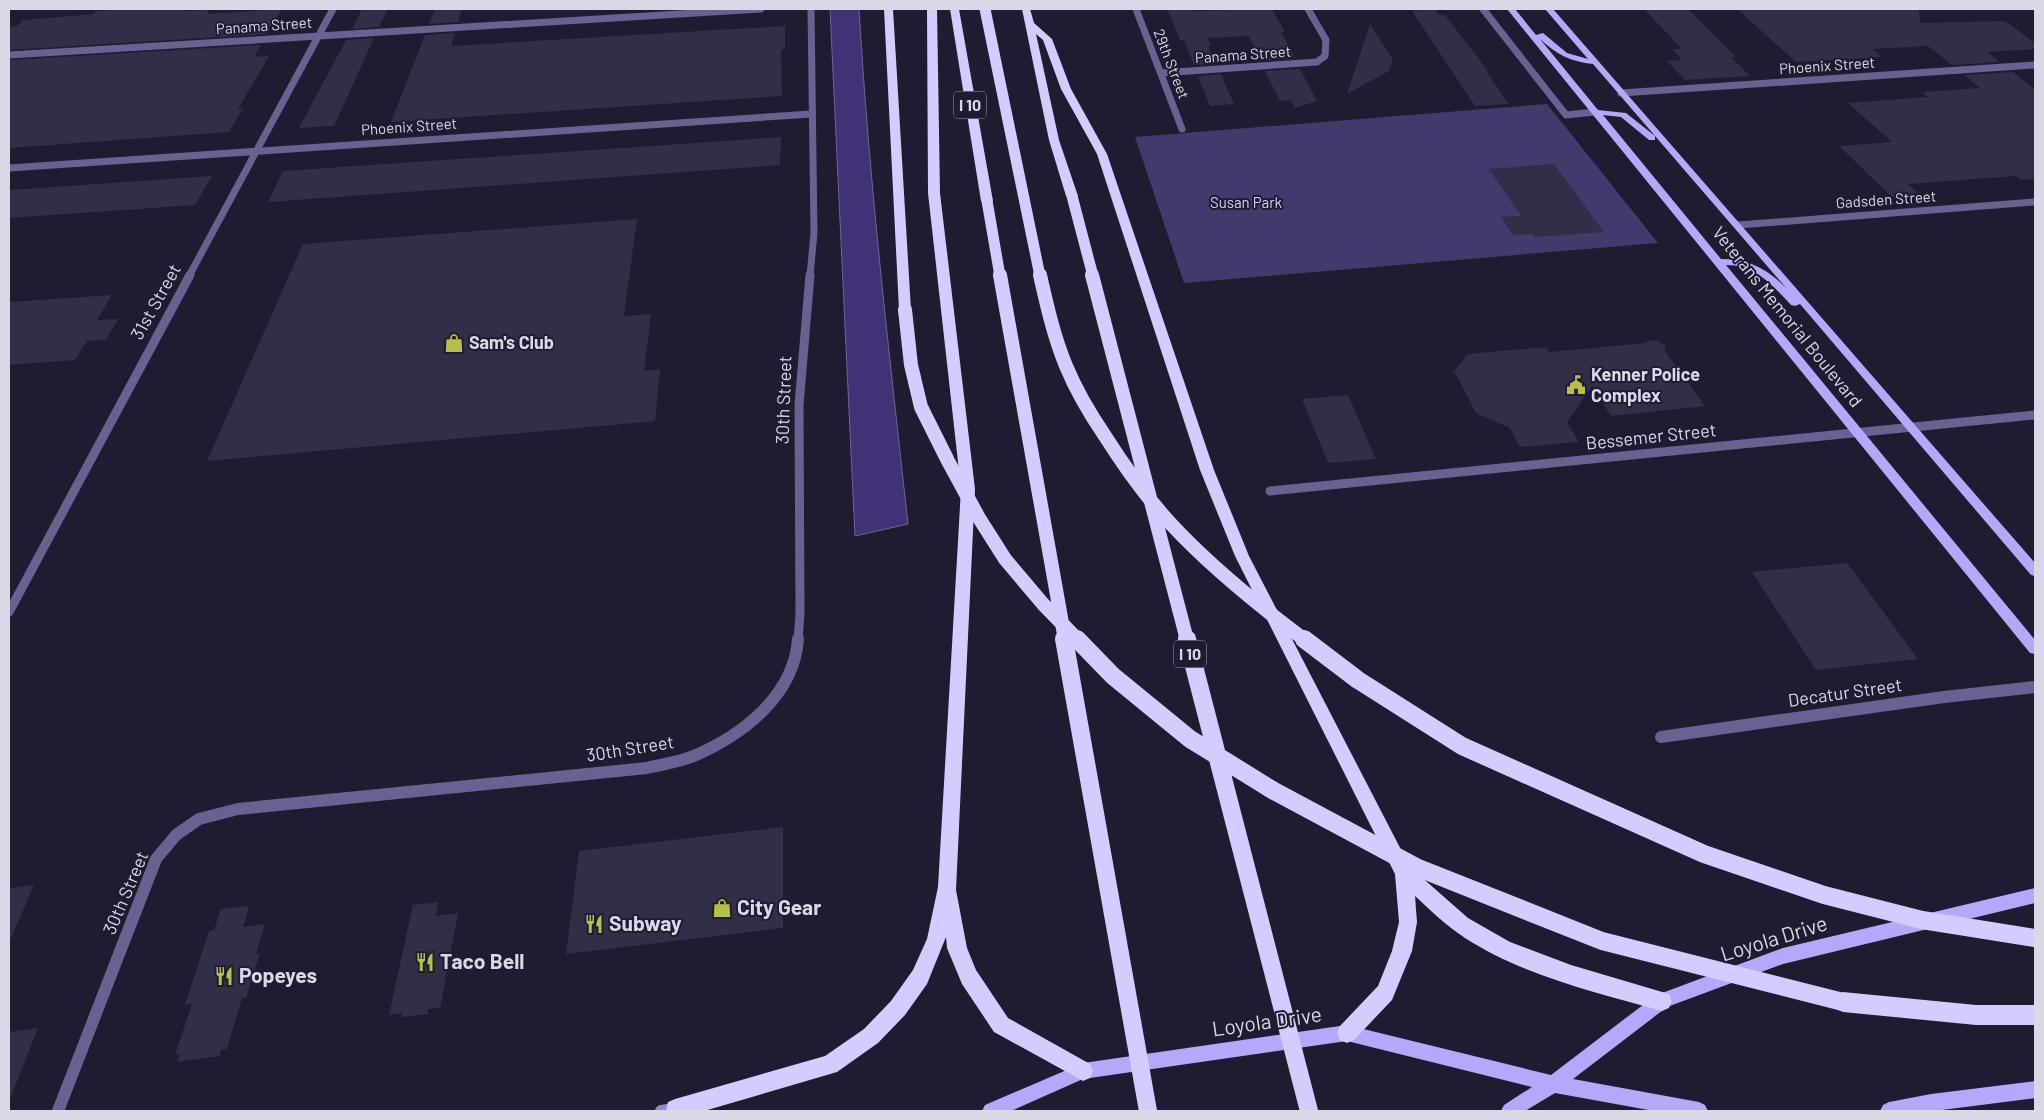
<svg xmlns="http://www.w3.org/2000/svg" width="2044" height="1120" font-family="Barlow,sans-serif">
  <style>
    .green { fill: #44396d }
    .water { fill: #433176; stroke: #706398 }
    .building { fill: #332e47 }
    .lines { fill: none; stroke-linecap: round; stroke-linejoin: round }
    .minor-far2 { stroke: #6a6193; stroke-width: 7 }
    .minor-far1 { stroke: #6a6193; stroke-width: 9 }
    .minor { stroke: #6a6193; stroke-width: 12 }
    .secondary { stroke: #9586d6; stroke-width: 12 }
    .primary { fill: #b6a7fa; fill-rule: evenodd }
    .motorway { fill: #d3ccfe; fill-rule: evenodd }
    .motorway-bridge-far2 { stroke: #d3ccfe; stroke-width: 11 }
    .motorway-bridge-far1 { stroke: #d3ccfe; stroke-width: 14 }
    .motorway-bridge { stroke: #d3ccfe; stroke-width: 18 }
    .labels { text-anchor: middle; stroke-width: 4; stroke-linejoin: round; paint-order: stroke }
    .far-street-label { font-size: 15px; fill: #dad8e7; stroke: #1f1b31 }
    .far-park-label { font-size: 15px; fill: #d9d3fd; stroke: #1f1b31 }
    .shield { fill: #1f1b31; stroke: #a29fb0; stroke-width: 1 }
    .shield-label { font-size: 16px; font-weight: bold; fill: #dad8e7 }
    .street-label { font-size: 18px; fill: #dad8e7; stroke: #1f1b31 }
    .poi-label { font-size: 18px; font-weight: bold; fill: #dad8e7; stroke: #1f1b31; text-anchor: start }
    .near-poi-label { font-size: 21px; font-weight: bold; fill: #dad8e7; stroke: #1f1b31; text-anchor: start }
    .near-street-label { font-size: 21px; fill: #dad8e7; stroke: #1f1b31 }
  </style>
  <rect width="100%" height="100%" fill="#1f1b31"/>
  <!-- green -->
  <path class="green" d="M1547,104L1658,243L1184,283L1135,137Z"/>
  <!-- water -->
  <path class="water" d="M830,9H859C869,181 889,352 908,524L855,536Z"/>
  <!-- building -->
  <path class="building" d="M132,9H185L183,11L209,10L207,14L282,9L267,34L9,50V27L17,26L23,20L93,14L96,11Z
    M362,9H388L379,27L352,29Z
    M435,9H462L458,22L429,24Z
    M1167,9H1194L1195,11L1272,9L1285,32H1281L1295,58L1261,61L1249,36L1208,38L1211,45L1208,46L1216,64L1194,65L1184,40H1180Z
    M1435,9L1439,15H1445L1488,71H1486L1509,104L1475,106L1412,11Z
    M1644,9H1688L1736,57H1731L1750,76L1685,80L1667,61L1682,60L1672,49H1682Z
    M1737,9H1919L1920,23L2005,21L2035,43V49L1987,52L2000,62L1952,65L1928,46L1873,49L1882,57L1796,62Z
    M1370,24L1393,60L1389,71L1347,94Z
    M785,26V49H781L782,96L391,122L425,35L455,33L451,46Z
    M374,38L334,126L299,128L346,40Z
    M261,45L254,57L269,56L238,109L243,108L229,132L9,148V60Z
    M1300,69L1317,101L1295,108L1291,100L1280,101L1265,71Z
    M2013,72L2035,89V179L2021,180L2016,176L1908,184L1920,195L1892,197L1839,146L1892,142L1848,103L1928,97L1923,92L1980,88L1964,75Z
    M1221,74L1234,104L1210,106L1198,76Z
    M781,137L780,165L268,202L283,171Z
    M1554,164L1604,232L1535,237L1532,234L1513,235L1501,217L1521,216L1489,169Z
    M212,176L195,205L9,218V190Z
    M637,219L624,316L651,314L644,371L660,369L655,421L207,461L303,244Z
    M112,295L97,320L118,319L106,340L87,341L75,360L9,365V302Z
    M1648,340L1658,341L1666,346L1665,351L1705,406L1611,416L1592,386L1567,422L1579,442L1520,447L1510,428L1476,413L1454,371L1468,354L1546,347L1549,352L1646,343Z
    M1348,395L1376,459L1328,463L1302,399Z
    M1847,563L1918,659L1816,670L1752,572Z
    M783,827V928L566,954L579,851Z
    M34,885L9,943V888Z
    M438,902L436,916L458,913L440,1008L428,1009V1014L401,1017L402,1013L389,1015L413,905Z
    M249,906L243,927L265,924L256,954L260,953L246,998H242L227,1049L221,1050L220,1056L177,1062L180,1054L175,1055L192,1004L185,1005L209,931L214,930L221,909Z
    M38,1028L10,1099L9,1098V1032Z"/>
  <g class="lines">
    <!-- minor-far2 -->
    <path class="minor-far2" d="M1136,9L1182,129
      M1483,9L1566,115L1595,112
      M9,55L761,9
      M1161,73L1317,62L1325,56L1326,40L1308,9
      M1621,93L2035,65
      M9,168L811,114
      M1738,225L2035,202
      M189,276L333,9
      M810,276L814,233L811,9"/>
    <!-- minor-far1 -->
    <path class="minor-far1" d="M1270,491L2035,415
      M9,612L190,275
      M798,640L800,614L799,405L810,275"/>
    <!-- minor -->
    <path class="minor" d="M1661,737L1944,697L2035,687
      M58,1111L156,859L176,835L199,819L238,809L647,768C663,764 681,762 696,755C744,734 794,695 798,639"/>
    <!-- secondary -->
    <path class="secondary" d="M661,1111L675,1109L689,1111"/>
    <!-- primary -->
    <path class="primary" d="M1507,9H1515L1536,35L1543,33L1567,53L1588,59L1545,9H1553L2035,563V576L2031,575L1800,304L1795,306L1791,305C1773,286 1756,265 1726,265L2035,640V654L2030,653ZM1540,39C1556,54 1571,62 1593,64L1787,289C1768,269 1749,259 1721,259L1603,115L1621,117L1649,140H1655V136L1626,113L1598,110Z
      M2035,888V903L1783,964L1667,1007L1573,1079L1699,1102L1705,1105L1708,1111H1654L1555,1093L1525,1111H1501L1504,1105L1532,1087L1347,1041L1083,1079L1011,1111H982L985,1105L1083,1063L1347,1025L1551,1075L1656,995L1662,993L1783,948Z
      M2035,1081V1098L1934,1111H1880L1883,1105L1889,1102L1931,1094Z"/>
    <!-- motorway -->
    <path class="motorway" d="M884,9H893L911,310L905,314L899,310Z
      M927,9H937L940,193L975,489L956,890L967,948L976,970L1008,1018L1090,1064L1093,1071L1090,1078L1083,1081L994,1032L962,984L947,948L946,937L927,984L905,1015L878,1043L837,1072L704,1111H666L668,1102L675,1099L825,1056L864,1029L891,1001L913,970L927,939L938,887L961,489L928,193Z
      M950,9H959L993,201L987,204L981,201Z
      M1022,9H1030L1034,23L1052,39L1071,89L1107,154L1214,470L1249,556L1410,867L1468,918L1510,942L1571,965L1669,994L1672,1001L1669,1008L1662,1011C1596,992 1524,976 1465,938C1447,926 1431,911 1415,896L1417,922L1412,951L1392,1000L1354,1040L1347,1043L1340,1040L1337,1033L1340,1026L1378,986L1392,951L1399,922L1395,874L1235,556L1200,470L1097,154L1061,89L1043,40L1036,34L1059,140L1078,196L1072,199L1066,196L1049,140Z
      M1843,992L1976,1005H2035V1025H1976L1843,1012L1836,1009L1833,1002L1836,995Z"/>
    <!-- motorway-bridge-far2 -->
    <path class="motorway-bridge-far2" d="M985,9L1040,276
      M1072,196L1093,276
      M987,201L1000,276"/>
    <!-- motorway-bridge-far1 -->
    <path class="motorway-bridge-far1" d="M1000,275L1065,640
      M1040,275C1047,306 1054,337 1066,366C1076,390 1090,414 1105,436C1124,466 1146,497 1171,524C1211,567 1258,605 1305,640
      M1092,275L1187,640
      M905,310L911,365L921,407L948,461L979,518L1005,559L1043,604L1078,640"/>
    <!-- motorway-bridge -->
    <path class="motorway-bridge" d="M1064,639L1148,1111
      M1077,639L1113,676L1190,739L1274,791L1416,867L1602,941L1843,1002
      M1187,639L1309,1111
      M1304,639L1358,680L1462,746L1704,854L1824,895L1922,920L2035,938"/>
  </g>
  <!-- icons -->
  <defs>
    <g id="shop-bare" transform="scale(1.5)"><path d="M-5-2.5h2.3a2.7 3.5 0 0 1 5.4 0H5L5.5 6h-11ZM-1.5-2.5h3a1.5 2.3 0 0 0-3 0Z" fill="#bac045" stroke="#1f1b31" stroke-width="2.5" paint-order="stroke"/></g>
    <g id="civic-bare" transform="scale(1.5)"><path d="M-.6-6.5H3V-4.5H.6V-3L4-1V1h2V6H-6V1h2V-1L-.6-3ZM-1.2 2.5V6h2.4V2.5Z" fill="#bac045" stroke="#1f1b31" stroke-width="2.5" paint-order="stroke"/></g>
    <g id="restaurant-bare" transform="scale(1.5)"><path d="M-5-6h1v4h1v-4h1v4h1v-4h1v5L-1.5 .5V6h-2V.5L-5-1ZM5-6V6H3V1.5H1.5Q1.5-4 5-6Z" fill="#bac045" stroke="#1f1b31" stroke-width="2.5" paint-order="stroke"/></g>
  </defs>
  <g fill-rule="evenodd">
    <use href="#shop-bare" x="454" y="343"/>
    <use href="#civic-bare" x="1576" y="385"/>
    <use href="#shop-bare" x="722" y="908"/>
    <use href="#restaurant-bare" x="594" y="924"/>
    <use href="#restaurant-bare" x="425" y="962"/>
    <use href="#restaurant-bare" x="224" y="976"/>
  </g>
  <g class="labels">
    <!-- far-street labels -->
    <g class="far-street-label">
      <text transform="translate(264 26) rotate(-4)" y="5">Panama Street</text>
      <text transform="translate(1243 55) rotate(-4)" y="5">Panama Street</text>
      <text transform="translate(1171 64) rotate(69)" y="5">29th Street</text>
      <text transform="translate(1827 66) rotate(-4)" y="5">Phoenix Street</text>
      <text transform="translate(409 127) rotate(-4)" y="5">Phoenix Street</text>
      <text transform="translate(1886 200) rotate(-4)" y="5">Gadsden Street</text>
    </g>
    <!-- far-park labels -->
    <g class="far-park-label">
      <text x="1246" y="208">Susan Park</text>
    </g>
    <!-- shield labels -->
    <g class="shield">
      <rect x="954" y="91.5" width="32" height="27" rx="4"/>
      <rect x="1174" y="640.5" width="32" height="27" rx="4"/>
    </g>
    <g class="shield-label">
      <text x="970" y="111">I 10</text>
      <text x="1190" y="660">I 10</text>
    </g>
    <!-- street labels -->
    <g class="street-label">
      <text transform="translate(156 302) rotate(-61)" y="6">31st Street</text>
      <text transform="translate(1787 317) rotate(51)" y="6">Veterans Memorial Boulevard</text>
      <text transform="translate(784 400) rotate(-88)" y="6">30th Street</text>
      <text transform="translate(1651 437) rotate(-6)" y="6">Bessemer Street</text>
      <text transform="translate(1845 693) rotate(-8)" y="6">Decatur Street</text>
      <text transform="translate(630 749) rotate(-9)" y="6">30th Street</text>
      <text transform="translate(126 893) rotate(-67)" y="6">30th Street</text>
    </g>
    <!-- poi labels -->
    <g class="poi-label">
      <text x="469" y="349">Sam's Club</text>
      <text x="1591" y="381">Kenner Police<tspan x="1591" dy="21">Complex</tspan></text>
    </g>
    <!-- near-poi labels -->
    <g class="near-poi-label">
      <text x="737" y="915">City Gear</text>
      <text x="609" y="931">Subway</text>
      <text x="440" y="969">Taco Bell</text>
      <text x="239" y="983">Popeyes</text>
    </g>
    <!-- near-street labels -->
    <g class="near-street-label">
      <text transform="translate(1774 939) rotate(-17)" y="7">Loyola Drive</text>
      <text transform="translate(1267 1022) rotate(-8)" y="7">Loyola Drive</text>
    </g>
  </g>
  <!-- border -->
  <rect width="2044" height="1120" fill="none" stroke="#dad8e7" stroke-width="20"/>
</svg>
